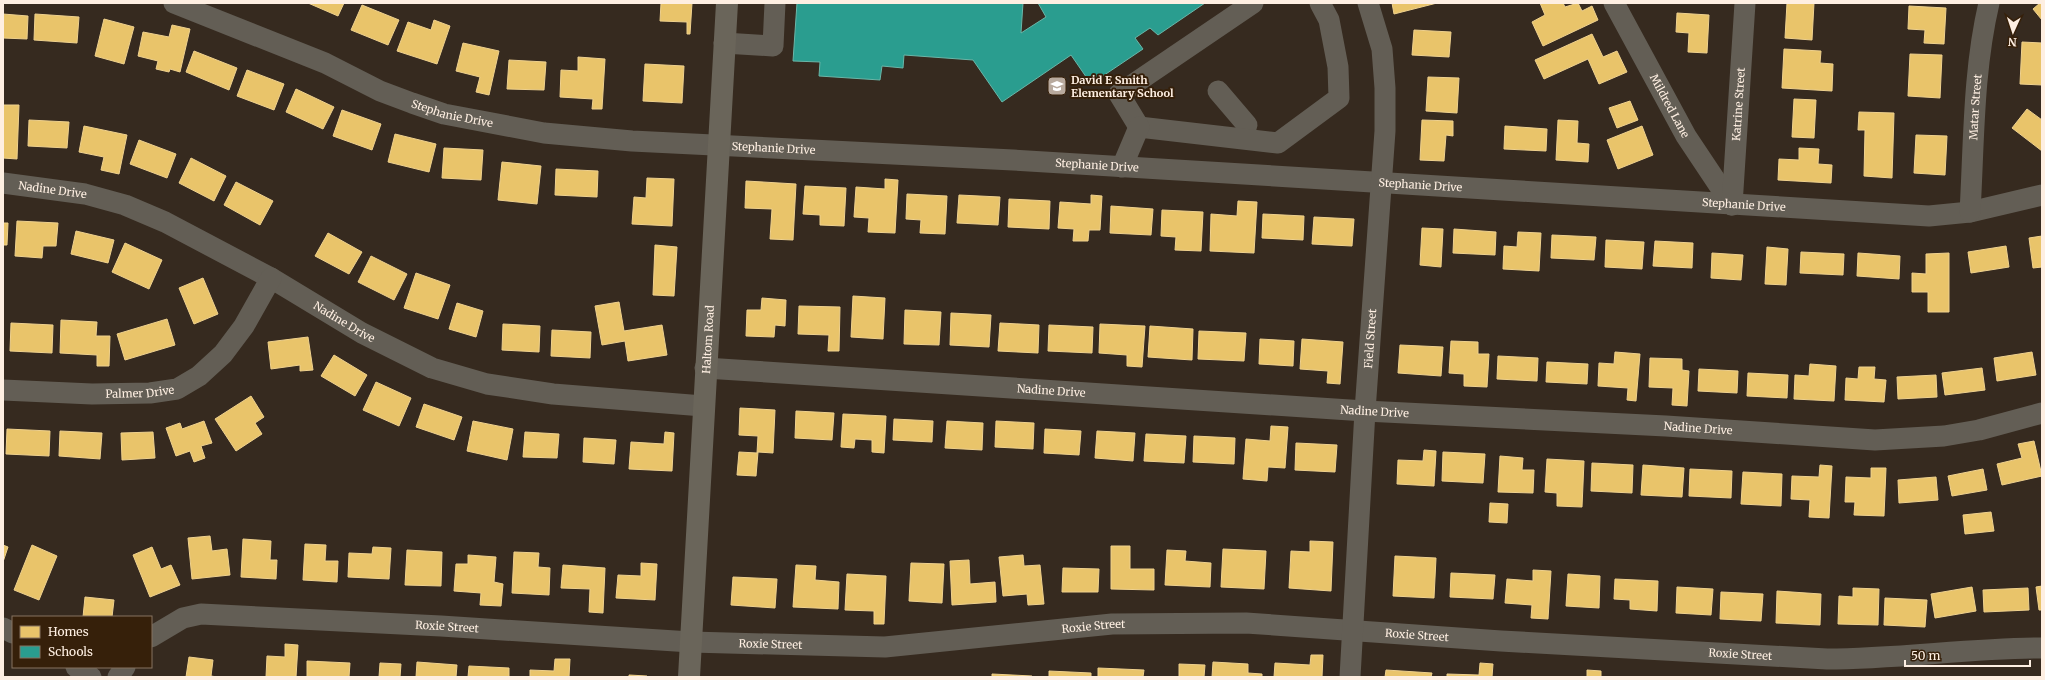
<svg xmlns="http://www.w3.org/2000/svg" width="2045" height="680" font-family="Merriweather,serif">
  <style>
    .homes { fill: #e9c46a; stroke: #efd18e }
    .schools { fill: #2a9d8f; stroke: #6ab6a8 }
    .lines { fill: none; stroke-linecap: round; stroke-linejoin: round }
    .minor { stroke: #635e55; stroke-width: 21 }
    .major { stroke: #6a655a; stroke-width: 22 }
    .labels { text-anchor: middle; stroke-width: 4; stroke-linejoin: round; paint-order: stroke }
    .poi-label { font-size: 11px; font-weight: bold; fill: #feefe2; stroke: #36200a; text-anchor: start }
    .street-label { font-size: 11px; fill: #feefe2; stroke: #36200a }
  </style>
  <rect width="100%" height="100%" fill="#362a1f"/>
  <!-- homes -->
  <path class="homes" d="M308,3H344L338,16Z
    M661,3H692L690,34H687V22L660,21Z
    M1392,3H1437L1394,14Z
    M1540,3H1563L1565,7L1578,3L1582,11L1592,6L1598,20L1543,46L1532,22L1545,15Z
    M1787,3H1814L1812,40L1785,38Z
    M2040,3H2042V20L2033,9Z
    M362,5L399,20L388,45L351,30Z
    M1909,6L1946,8L1944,44L1924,43L1925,30L1908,29Z
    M1677,13L1709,15L1707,53L1688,52L1689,33L1676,32Z
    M3,14L28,16L27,39L3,38Z
    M35,14L79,17L77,43L34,40Z
    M104,19L134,27L124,64L95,56Z
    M434,20L450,26L437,64L397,51L408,22L431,30Z
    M172,25L190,29L180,72L170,69L169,72L156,69L158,61L138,56L143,32L169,37Z
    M1414,30L1451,32L1449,57L1412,55Z
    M1592,34L1603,57L1617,51L1627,72L1599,84L1588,59L1544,79L1535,60Z
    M2022,42L2042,43V85L2020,84Z
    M463,43L499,51L489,95L476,92L480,77L456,71Z
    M1784,49L1821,51L1820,63L1833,64L1832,91L1782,88Z
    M194,51L237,68L229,90L186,72Z
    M1910,54L1942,55L1940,98L1908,96Z
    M578,57L605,59L602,109H592L593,99L560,97L561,70L578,71Z
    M509,60L546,62L544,90L507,89Z
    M645,64L684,66L682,103L643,101Z
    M247,70L284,84L274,110L237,96Z
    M1428,77L1459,78L1457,113L1426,111Z
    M296,89L334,107L323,129L286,112Z
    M1794,99L1816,100L1814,138L1792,137Z
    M1630,101L1638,120L1617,128L1609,108Z
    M3,105H19L17,159L3,158Z
    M2027,109L2042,120V151L2012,128Z
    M342,110L381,124L372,150L333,136Z
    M1859,112L1894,113L1892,178L1864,176L1865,130H1858Z
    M29,120L69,122L67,148L28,146Z
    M1422,120L1453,121V136L1446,135L1444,161L1420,160Z
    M1558,120L1578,121L1577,143L1589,144L1588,162L1556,160Z
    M84,126L127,135L119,174L101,170L104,157L79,152Z
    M1505,126L1547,129L1546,151L1504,149Z
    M1642,126L1653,155L1618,169L1607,140Z
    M395,134L436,144L429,172L388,162Z
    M1916,135L1947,136L1945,175L1914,173Z
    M139,140L176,154L167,178L130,164Z
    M444,148L483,150L481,180L442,178Z
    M1799,148L1819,149L1818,164L1832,165L1831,183L1778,180L1779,159L1799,160Z
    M191,158L226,176L214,201L179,183Z
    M502,162L541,166L537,204L498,200Z
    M556,169L598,171L597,197L555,195Z
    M647,178L674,179L672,226L632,224L634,197L646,198Z
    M885,179L898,180L895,233L868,232L869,218L854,217L856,187L885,189Z
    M746,181L796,184L793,240L770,239L772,209L745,208Z
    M236,182L273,201L260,225L224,205Z
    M805,186L846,188L844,226L820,225V215L803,214Z
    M907,194L947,196L945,234L920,233L921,220L906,219Z
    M959,195L1000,197L998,225L957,223Z
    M1091,195L1102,196L1100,230H1089L1088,241H1073L1074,229L1058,228L1060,202L1091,204Z
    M1009,199L1050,201L1049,229L1008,227Z
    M1238,201L1257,202L1254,253L1210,251L1211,214L1237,216Z
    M1111,206L1153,209L1151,235L1110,233Z
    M1162,210L1203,212L1201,251L1175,250L1176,237L1161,236Z
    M1263,214L1304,216L1303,240L1262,238Z
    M1314,217L1354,219L1352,246L1312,244Z
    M17,221L58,223L56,246H43L42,258L15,256Z
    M3,223H8L7,245H3Z
    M1422,228L1443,229L1441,267L1420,265Z
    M1454,229L1496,232L1495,255L1453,253Z
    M76,231L114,240L108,263L71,254Z
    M1518,232L1541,233L1539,271L1503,269L1504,246L1517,247Z
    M328,233L362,252L349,274L315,256Z
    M1552,235L1596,237L1594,260L1551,258Z
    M2042,236V267L2033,268L2029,238Z
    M1606,240L1644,242L1642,269L1605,267Z
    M1655,241L1693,243L1692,268L1653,266Z
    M125,243L162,260L149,289L112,272Z
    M655,245L677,247L674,296L653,295Z
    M2006,246L2009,267L1971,273L1968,252Z
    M1767,247L1788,249L1786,285L1765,284Z
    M1801,252L1844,254L1843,275L1800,273Z
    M1712,253L1743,255L1741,280L1711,278Z
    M1858,253L1900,256L1899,279L1857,276Z
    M1949,253V312H1928V292H1912V273L1926,274V254Z
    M371,256L407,274L394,300L358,282Z
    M416,273L450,285L438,319L404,308Z
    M203,278L218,314L194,324L179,288Z
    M853,296L885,298L883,339L851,337Z
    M762,298L786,300L785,326L775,325L774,337L746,336L747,310H761Z
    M619,302L624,331L662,325L667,355L628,361L625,341L602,345L595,306Z
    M457,303L483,311L476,337L449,329Z
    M799,306L840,307L839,351H828L829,335L798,334Z
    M905,310L941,312L939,345L904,344Z
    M951,313L991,315L989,347L950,345Z
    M167,319L175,345L125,360L117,334Z
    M61,320L97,322L96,336H110L109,366H97V355L60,353Z
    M11,323L53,325L52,353L10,351Z
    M1000,323L1039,325L1038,353L998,351Z
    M503,324L540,326L539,352L502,350Z
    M1100,324L1145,326L1142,367L1127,366V355L1099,353Z
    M1049,325L1093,327L1092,353L1048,351Z
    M1150,326L1193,329L1192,360L1148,357Z
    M552,330L591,332L590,358L551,356Z
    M1199,331L1246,333L1244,361L1198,359Z
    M308,337L313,370L300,371V365L271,369L268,342Z
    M1260,339L1294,341L1293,366L1259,364Z
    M1302,339L1343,342L1340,384L1327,383L1328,371L1300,369Z
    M1451,341L1478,342V354H1489L1487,387L1464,386V374L1449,373Z
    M1400,345L1443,347L1441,376L1398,373Z
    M1615,352L1640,354L1636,401L1627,400L1628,388L1598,386L1599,363L1614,364Z
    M2032,352L2036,375L1997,381L1994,358Z
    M334,355L367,375L355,396L321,376Z
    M1498,356L1538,358L1537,381L1497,379Z
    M1650,358L1682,359V370L1689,371L1687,406L1672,405L1673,388L1649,387Z
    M1547,362L1588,364L1587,384L1546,382Z
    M1810,364L1836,366L1834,401L1794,399L1795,375L1809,376Z
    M1859,367H1875L1874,379L1886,380L1884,402L1845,400L1846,378L1858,379Z
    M1982,368L1985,390L1945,395L1942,373Z
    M1699,369L1738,371L1737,393L1698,391Z
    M1748,373L1788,375L1787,398L1747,396Z
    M1936,375L1937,397L1898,399L1897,377Z
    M376,382L411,398L399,426L363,410Z
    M251,396L264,417L255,423L262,434L236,451L215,419Z
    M424,404L462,417L454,440L416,427Z
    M740,408L775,410L773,453L758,452L756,476L737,475L739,452L757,453L758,436L739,435Z
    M796,411L834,413L832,440L795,438Z
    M843,414L886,416L884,453L872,452V440L855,439L854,448L841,447Z
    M894,419L933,421L932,442L893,440Z
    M204,421L212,443L201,446L205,458L194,462L190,451L176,456L166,428L180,423L182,429Z
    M473,421L513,429L507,460L467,451Z
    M947,421L983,423L982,450L945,448Z
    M996,421L1034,423L1033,449L995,447Z
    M1271,426L1288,427L1285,468L1268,467L1267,481L1243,479L1246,439L1270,441Z
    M7,429L50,431L49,456L6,454Z
    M1045,429L1081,431L1079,455L1044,453Z
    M60,431L102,433L100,459L59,456Z
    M1097,431L1135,433L1133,461L1095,458Z
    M153,432L155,458L122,460L121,433Z
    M525,432L559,434L557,458L523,457Z
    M665,432L674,433L672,471L629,469L631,442L664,444Z
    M1146,434L1186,436L1184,463L1144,461Z
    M1194,436L1235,438L1234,464L1193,462Z
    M584,438L616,440L614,464L583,462Z
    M2034,441L2042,476L2002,485L1997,464L2022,458L2018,444Z
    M1296,443L1337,445L1335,472L1295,470Z
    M1424,450L1436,451L1434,486L1397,484L1398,460L1423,461Z
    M1443,452L1485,454L1483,483L1442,481Z
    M1500,456L1523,458L1522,470H1534L1533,493L1498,492Z
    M1547,459L1584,461L1582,507L1557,506V493L1545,492Z
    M1592,463L1633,465L1632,493L1591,491Z
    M1643,465L1684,468L1682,497L1641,495Z
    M1820,465L1832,466L1829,518L1809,517L1810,500L1791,499L1792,476L1819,477Z
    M1871,468H1886L1884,516L1854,515L1855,502H1845L1846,477L1871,478Z
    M1690,469L1732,471L1731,498L1689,496Z
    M1983,469L1987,490L1952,496L1948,476Z
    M1743,472L1782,474L1781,506L1741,504Z
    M1936,477L1938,500L1899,503L1898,480Z
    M1490,503L1508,504L1507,523L1489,522Z
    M1991,512L1994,531L1965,534L1963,515Z
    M210,536L212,551L227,549L230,575L192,579L188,538Z
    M243,539L271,541L270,560H277L276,579L241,577Z
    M1310,541L1333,542L1331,591L1289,588L1291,551L1310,552Z
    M305,544L326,545L325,561H338L337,582L303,580Z
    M3,545L8,547L3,562Z
    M32,545L57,556L39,600L14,590Z
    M1111,546H1130V569H1154V590L1111,589Z
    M152,547L161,569L171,565L180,585L150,597L133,555Z
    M373,547L391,548L389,579L348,577L349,553L372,554Z
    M1223,549L1266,551L1264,589L1221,587Z
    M407,550L442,552L441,586L405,585Z
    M1167,550L1186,551L1185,561L1211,563L1210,587L1165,585Z
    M514,552L539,553L538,567L550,568L549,595L512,593Z
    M468,555L496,557L494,582L503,584L501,606L480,605L481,593L454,591L456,564H468Z
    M1023,555L1024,566L1040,565L1044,604L1028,605L1027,594L1003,596L999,557Z
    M1395,556L1436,558L1434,598L1393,596Z
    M969,560L970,584L995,582L996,602L952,605L950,561Z
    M641,563L657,564L655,600L616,598L618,575L641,576Z
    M911,563L944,564L942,603L909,601Z
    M563,565L605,568L603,613L589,612L590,589L561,588Z
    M796,565L816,566L815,580L839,582L838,609L793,607Z
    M1063,568L1099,569L1098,592H1062Z
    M1533,570L1551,571L1548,619L1531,618L1532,605L1505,603L1507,579L1533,581Z
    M1451,573L1495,575L1493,599L1450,597Z
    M847,574L886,576L884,624H874V611L845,610Z
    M1568,574L1600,576L1599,608L1566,606Z
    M733,577L777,579L775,608L731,605Z
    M1615,579L1658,581L1657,611L1630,609V600L1614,599Z
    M2042,586V610H2039L2036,587Z
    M1677,587L1713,589L1711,615L1676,613Z
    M1972,587L1976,611L1935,618L1931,594Z
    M1853,588L1879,589L1878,625L1838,624L1839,596L1853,597Z
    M2028,588L2029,610L1984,612L1983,590Z
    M1777,591L1821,594L1820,625L1776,623Z
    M1721,592L1763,594L1761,621L1720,619Z
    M85,597L114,600L112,617H83Z
    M1885,598L1927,600L1925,627L1884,625Z
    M285,644L298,645L296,677H266L267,656L285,657Z
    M1311,655H1323L1322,677H1274L1275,663L1310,665Z
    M189,657L213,660L211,676L217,677H186Z
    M555,659H570L569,677H530V670L554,671Z
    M307,661L350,663L349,677H307Z
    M417,662L457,665L456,677H416Z
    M1213,662L1248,664V673L1262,674V677H1212Z
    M380,663L401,664L400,677H379Z
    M1480,663L1493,664L1492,677H1447V674L1479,675Z
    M1179,664L1205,665L1204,677H1179Z
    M469,666L509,668V677H468Z
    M1098,668L1144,670L1143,677H1098Z
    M1386,670L1432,673L1431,677H1385Z
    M1587,670L1601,671V677H1587Z
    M1049,671L1091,673V677H1049Z
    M992,674L1032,676V677H992Z
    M629,675L647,676V677H629Z"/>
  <!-- schools -->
  <path class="schools" d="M797,3H1023L1021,33L1046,17L1038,3H1205L1158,35L1150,28L1135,38L1143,49L1091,84L1071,55L1002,102L973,60L904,55L903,68L882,66L880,80L819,76L820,62L793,61Z"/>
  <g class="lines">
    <!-- minor -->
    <g class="minor">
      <path id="s1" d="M174,3L325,63L380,91L412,103L444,114L544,133L632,141L1013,160L1929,216L1970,212L2042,195"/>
      <path id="s2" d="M1614,3L1686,136L1732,205"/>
      <path d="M724,43L773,46L775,3"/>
      <path d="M1218,91L1247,125"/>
      <path d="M1139,127L1278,143L1339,98L1338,67L1329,20L1320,3"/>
      <path d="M1139,127L1119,94L1253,3"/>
      <path d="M1122,167L1139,127"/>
      <path id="s3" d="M3,183L85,194L125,205L165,222L271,278L362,333L432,368L487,384L553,394L703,406"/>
      <path id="s4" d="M1732,205L1745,3"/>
      <path id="s5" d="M1970,212C1974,143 1973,71 1989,3"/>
      <path id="s6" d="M705,368L1365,411L1666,426L1875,440L1944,436L1979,430L2042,413"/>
      <path id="s7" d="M3,390L92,394L150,393L177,389L199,376L223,354L244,326L271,278"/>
      <path d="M3,628L13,633"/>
      <path id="s8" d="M151,637L183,618L201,614L441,626L691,642L885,647L1112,624L1246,623L1501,641L1827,659C1899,659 1970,648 2042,648"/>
      <path d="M76,667L91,677"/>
      <path d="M118,677L125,667"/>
      <path id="s9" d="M1350,677L1365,411L1385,131V88L1382,49L1368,3"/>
    </g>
    <!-- major -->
    <path class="major" id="s10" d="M689,677L727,3"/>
  </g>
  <!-- icons -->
  <defs>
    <g id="school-square" transform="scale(1)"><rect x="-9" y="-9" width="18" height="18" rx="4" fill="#b8aa9e" stroke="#36200a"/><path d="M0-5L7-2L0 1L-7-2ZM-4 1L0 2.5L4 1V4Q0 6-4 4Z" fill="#fff"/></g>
  </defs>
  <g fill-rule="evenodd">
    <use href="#school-square" x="1057" y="86"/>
  </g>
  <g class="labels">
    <!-- poi labels -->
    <g class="poi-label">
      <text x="1071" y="84">David E Smith<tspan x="1071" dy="13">Elementary School</tspan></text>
    </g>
    <!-- street labels -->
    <g class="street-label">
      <text dy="4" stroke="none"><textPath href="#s4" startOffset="101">Katrine Street</textPath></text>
      <text dy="4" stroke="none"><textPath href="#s2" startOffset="117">Mildred Lane</textPath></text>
      <text dy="4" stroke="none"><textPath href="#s5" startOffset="105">Matar Street</textPath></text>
      <text dy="4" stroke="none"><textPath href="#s1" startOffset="300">Stephanie Drive</textPath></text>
      <text dy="4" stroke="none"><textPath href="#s1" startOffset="624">Stephanie Drive</textPath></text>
      <text dy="4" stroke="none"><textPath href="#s1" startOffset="948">Stephanie Drive</textPath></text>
      <text dy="4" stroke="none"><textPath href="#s1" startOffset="1272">Stephanie Drive</textPath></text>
      <text dy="4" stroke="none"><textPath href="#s3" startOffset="50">Nadine Drive</textPath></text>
      <text dy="4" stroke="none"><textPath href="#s1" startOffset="1596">Stephanie Drive</textPath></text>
      <text dy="4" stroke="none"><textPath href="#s3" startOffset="373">Nadine Drive</textPath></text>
      <text dy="4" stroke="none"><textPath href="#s9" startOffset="339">Field Street</textPath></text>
      <text dy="4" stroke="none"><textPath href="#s10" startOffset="338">Haltom Road</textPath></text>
      <text dy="4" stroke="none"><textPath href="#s7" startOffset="137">Palmer Drive</textPath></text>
      <text dy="4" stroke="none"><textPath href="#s6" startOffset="347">Nadine Drive</textPath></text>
      <text dy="4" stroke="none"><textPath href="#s6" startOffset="671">Nadine Drive</textPath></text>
      <text dy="4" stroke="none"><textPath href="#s6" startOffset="995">Nadine Drive</textPath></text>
      <text dy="4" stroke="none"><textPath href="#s8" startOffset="302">Roxie Street</textPath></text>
      <text dy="4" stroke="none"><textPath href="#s8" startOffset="950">Roxie Street</textPath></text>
      <text dy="4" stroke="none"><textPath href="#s8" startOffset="1274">Roxie Street</textPath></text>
      <text dy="4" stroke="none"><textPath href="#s8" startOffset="626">Roxie Street</textPath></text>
      <text dy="4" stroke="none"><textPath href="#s8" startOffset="1598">Roxie Street</textPath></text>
    </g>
  </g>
  <!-- border -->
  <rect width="2045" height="680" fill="none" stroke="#feefe2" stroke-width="8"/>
  <!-- legend -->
  <rect x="12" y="616" width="140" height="52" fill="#36200a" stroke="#867360"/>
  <rect x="20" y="626" width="20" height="12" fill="#e9c46a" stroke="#867360"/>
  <text x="48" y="636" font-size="12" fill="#feefe2">Homes</text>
  <rect x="20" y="646" width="20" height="12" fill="#2a9d8f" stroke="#867360"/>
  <text x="48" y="656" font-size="12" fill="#feefe2">Schools</text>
  <!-- north arrow -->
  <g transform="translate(2013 32) rotate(183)" stroke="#36200a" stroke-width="3" paint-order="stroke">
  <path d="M0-3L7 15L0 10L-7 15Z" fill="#feefe2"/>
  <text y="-6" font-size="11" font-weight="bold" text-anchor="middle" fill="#feefe2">N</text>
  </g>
  <!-- scale -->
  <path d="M1905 660v6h125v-6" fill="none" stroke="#feefe2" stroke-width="2"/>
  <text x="1911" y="660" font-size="12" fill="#feefe2" stroke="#36200a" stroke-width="3" paint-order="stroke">50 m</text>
</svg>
